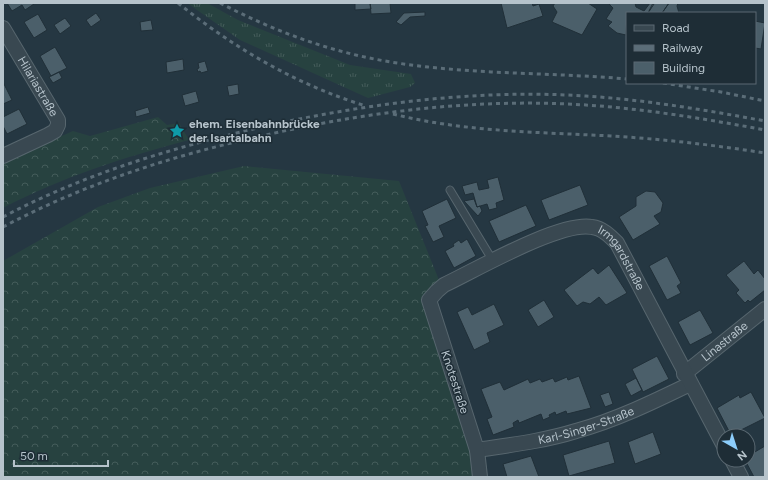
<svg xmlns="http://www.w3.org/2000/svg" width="768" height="480" font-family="Figtree,sans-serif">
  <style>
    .grass { fill: url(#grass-tufts) }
    .forest { fill: url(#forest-crowns) }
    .building { fill: #4b5f6a; stroke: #202f38 }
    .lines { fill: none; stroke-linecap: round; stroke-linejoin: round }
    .service-casing { stroke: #57666e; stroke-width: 9 }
    .minor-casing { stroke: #57666e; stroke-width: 16 }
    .service { stroke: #394851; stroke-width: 7 }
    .minor { stroke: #394851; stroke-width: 14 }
    .rail { stroke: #5b6d78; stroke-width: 3; stroke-dasharray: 4 4; stroke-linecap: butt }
    .labels { text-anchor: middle; stroke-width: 3; stroke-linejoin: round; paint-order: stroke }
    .street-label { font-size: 12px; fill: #b6c3cb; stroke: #1e2d36 }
    .poi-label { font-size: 12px; font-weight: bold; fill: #b6c3cb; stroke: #1e2d36; text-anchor: start }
  </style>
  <defs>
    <pattern id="grass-tufts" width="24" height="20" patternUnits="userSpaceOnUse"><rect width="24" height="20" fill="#274240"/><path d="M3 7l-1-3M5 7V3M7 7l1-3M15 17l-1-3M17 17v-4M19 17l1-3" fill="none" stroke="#445c5a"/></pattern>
    <pattern id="forest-crowns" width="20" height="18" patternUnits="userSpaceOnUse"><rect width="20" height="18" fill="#274240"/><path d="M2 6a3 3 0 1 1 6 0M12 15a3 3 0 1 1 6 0" fill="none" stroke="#445c5a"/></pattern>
  </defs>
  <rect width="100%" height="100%" fill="#253742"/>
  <!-- grass -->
  <path class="grass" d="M187,3H207L238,20L350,65L411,74L415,83L410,87L368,98L240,40Z"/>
  <!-- forest -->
  <path class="forest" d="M158,117L167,125L179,123L189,140C125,157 62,177 3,208V162L73,131L90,136Z
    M244,166L399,181L439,280L424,295L473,453L476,477H3V261L98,207L150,188Z"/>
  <!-- building -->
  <path class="building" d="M7,3H34V4L25,10L22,5L12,11Z
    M355,3H370L371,9L355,10Z
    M370,3H390L391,13L371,14Z
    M501,3H532L533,6L539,4L543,16L507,28Z
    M555,3H588L597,9L582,35L552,22L557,12L553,6Z
    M614,3H635L636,7L644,11L650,3L654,4L648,13H627L626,35L617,33L608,26L612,22L606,19L613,8L609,4Z
    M653,3H669L662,13H648Z
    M669,3H678L677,6L679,13H662Z
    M425,12V16L410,17L401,25L396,22L404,13Z
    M96,13L101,20L91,27L86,20Z
    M38,14L47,30L34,38L24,22Z
    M65,18L71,26L60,34L54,25Z
    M151,20L153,30L141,31L140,22Z
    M755,21L765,23L761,49L755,48Z
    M55,47L67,68L51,76L40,56Z
    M183,59L184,70L167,73L166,62Z
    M205,61L208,71L201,73L200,71L198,72L197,69L199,68L198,63Z
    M59,72L62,78L53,83L49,77Z
    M3,82L12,100L3,104Z
    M238,84L239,94L229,96L227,86Z
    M196,91L199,102L185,106L182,95Z
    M148,107L150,113L136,117L135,111Z
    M19,109L27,124L7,134L3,126V117Z
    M498,177L504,200L496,203L497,208L489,210L487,204L477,207L473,193L465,195L462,186L477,182L479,190L489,188L487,180Z
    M580,185L588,205L549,220L541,200Z
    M646,191L655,192L663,203L661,212L654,216L660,224L633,240L619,217L636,206V197Z
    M447,199L456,218L439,226L444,237L433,242L425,226L428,225L422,211Z
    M474,199L477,207L480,206L482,211L478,216L464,201Z
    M526,205L536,226L499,242L489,221Z
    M467,239L476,256L454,268L445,251L454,246L453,244L459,240L461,243Z
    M667,256L681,283L677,286L681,293L667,300L649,266Z
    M744,261L754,274L758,270L765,279V290L750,302L748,300L745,303L736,293L739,290L726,275Z
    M609,265L627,293L606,305L599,297L590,304L583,302L577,306L564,290L593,268L598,274Z
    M544,300L554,317L538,327L528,310Z
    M494,304L504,325L487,333L490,342L474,350L457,312L468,307L472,315Z
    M700,310L713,333L690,345L678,322Z
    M657,356L669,379L643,392L632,369Z
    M579,376L591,408L567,414L566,411L556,415L555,412L549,415L550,417L543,420L541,414L519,423L518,420L513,423L514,427L493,435L487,419L492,417L481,389L500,382L504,390L528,379L530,383L540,379L542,382L553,378L555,382L567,377L568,380Z
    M636,378L642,390L631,396L625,384Z
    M609,392L613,404L605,407L600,395Z
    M751,392L765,418L731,435L717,408L739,395L740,398Z
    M653,432L661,454L635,464L628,442Z
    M609,441L615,463L569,476L563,455Z
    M765,446V477H754L745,460H748V456Z
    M531,456L539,477H507L503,464Z"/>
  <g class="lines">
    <!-- service casing -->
    <g class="service-casing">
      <path id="service" d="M450,190L493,261"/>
    </g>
    <!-- minor casing -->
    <g class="minor-casing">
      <g id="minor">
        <path id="s1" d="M3,28L58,120V125L55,131L48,135L3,156"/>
        <path id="s2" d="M684,374L765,309"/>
        <path id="s3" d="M477,450C510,445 544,441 576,431C616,420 653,402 690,384"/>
        <path d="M732,460L741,477"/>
        <path id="s4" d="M480,477L477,450L429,300L437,291L444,285C476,270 560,221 592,227C602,228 610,236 617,243L724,446"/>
      </g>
    </g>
    <!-- service -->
    <use href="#service" class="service"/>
    <!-- minor -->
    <use href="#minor" class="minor"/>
    <!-- rail -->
    <path class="rail" d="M178,3C234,48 297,85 366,106
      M220,3C272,30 327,51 385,61C465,75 547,72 627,79
      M663,83L721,92L765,101
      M393,114C465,132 537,132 611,136C662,139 714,145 765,153
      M3,217C86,173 175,147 266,126C371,103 478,89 586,96C646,100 706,110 765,121
      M3,227C86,183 174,155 266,135C371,111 478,98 586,105C646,109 706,119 765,130"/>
  </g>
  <!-- icons -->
  <defs>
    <g id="sight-bare" transform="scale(1.2)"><path d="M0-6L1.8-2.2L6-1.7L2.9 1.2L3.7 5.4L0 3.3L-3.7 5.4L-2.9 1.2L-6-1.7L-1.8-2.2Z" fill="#0f9aa8" stroke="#1e2d36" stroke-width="2.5" paint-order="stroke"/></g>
  </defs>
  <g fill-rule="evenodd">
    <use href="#sight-bare" x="177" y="131"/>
  </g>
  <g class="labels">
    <!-- street labels -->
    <g class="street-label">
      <text dy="4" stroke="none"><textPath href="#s1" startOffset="68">Hilariastraße</textPath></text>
      <text dy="4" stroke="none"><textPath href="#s4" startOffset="411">Irmgardstraße</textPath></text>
      <text dy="4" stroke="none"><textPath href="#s2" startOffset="52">Linastraße</textPath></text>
      <text transform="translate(455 382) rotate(72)" y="4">Knotestraße</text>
      <text dy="4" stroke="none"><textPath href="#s3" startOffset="112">Karl-Singer-Straße</textPath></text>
    </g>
    <!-- poi labels -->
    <g class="poi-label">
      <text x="189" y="128">ehem. Eisenbahnbrücke<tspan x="189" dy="14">der Isartalbahn</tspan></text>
    </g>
  </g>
  <!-- border -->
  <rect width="768" height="480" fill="none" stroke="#b6c3cb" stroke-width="8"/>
  <!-- legend -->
  <rect x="626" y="12" width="130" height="72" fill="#1e2d36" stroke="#5b6972"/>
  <rect x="634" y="25" width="20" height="6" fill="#394851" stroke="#5b6972"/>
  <text x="662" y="32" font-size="12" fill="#b6c3cb">Road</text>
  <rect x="634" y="45" width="20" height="6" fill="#5b6d78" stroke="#5b6972"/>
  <text x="662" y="52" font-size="12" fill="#b6c3cb">Railway</text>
  <rect x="634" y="62" width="20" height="12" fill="#4b5f6a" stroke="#5b6972"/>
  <text x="662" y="72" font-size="12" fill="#b6c3cb">Building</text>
  <!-- north arrow -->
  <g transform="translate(736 448) rotate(141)"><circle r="19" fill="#1e2d36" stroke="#5b6972"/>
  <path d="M0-3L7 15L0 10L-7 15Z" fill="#8ccdfb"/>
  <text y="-6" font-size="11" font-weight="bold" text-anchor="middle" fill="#b6c3cb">N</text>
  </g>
  <!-- scale -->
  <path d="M14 460v6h94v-6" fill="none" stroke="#b6c3cb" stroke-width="2"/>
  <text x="20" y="460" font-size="12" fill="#b6c3cb" stroke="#1e2d36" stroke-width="3" paint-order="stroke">50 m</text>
</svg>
